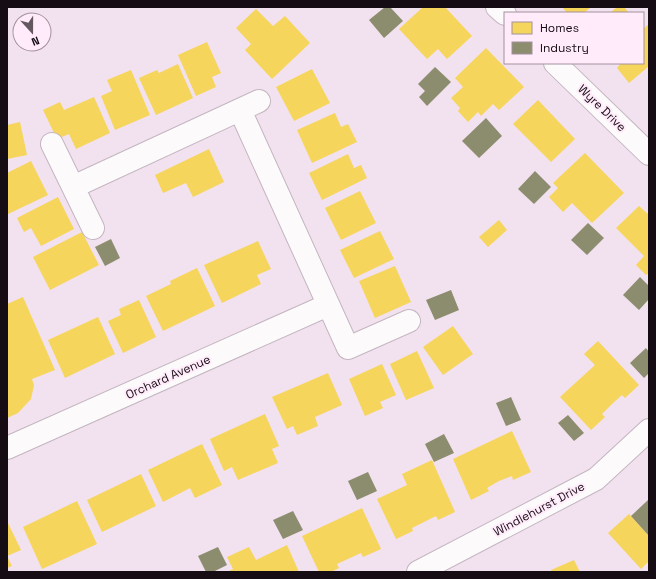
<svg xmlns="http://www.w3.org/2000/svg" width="656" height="579" font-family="'Space Grotesk',sans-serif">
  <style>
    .homes { fill: #f6d55c }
    .industry { fill: #8c8c6e }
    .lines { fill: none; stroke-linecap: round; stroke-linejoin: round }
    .street-casing { stroke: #c3b6c0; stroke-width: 24 }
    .street { stroke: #fdfafc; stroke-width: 22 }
    .labels { text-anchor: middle; stroke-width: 4; stroke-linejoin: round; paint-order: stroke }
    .street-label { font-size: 12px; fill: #160c14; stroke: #ffebfa }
  </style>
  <rect width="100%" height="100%" fill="#f2e1ee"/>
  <!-- homes -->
  <path class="homes" d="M423,7H445L472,36L447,59L438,49L427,59L399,29Z
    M562,7H591L584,13H567Z
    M617,7H624L629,13H610Z
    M256,9L273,26L285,16L310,43L272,79L245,50L251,44L236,28Z
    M649,24V66L629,83L617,68L620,64L619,63H643V29Z
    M207,42L221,73L212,77L216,87L196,96L178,55Z
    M486,48L524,87L499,110L493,104L481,116L478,112L468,122L458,111L460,108L451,98L463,87L455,78Z
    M178,64L193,98L156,115L139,78L157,70L159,73Z
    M312,69L330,103L294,121L276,87Z
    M131,70L150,115L115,130L101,96L112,91L107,80Z
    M94,97L110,133L76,149L69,134L57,139L43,110L60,102L64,110Z
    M538,100L575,139L551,162L513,124Z
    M335,113L341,127L348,124L357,142L312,163L297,130Z
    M20,122L27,155L7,159V125Z
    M209,149L224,182L193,197L186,183L163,193L155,175Z
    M585,153L624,193L592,223L572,203L563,212L549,197L558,188L553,183Z
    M348,154L354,168L361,165L367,178L322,200L309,173Z
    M31,161L48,195L8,214L7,173Z
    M360,191L376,223L341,240L325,208Z
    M58,197L74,229L41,246L31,228L24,232L17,218Z
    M639,206L649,215V273L646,275L636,265L644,256L616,228Z
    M499,220L507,230L488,247L479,237Z
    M380,231L394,259L354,278L340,250Z
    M82,232L99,265L50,290L33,257Z
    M258,241L271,269L257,275L261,284L222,303L204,265Z
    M395,266L411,302L375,318L359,281Z
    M197,268L215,306L163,331L146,296L171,284L170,281Z
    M23,297L55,370L32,379L34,385L31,399L18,413L7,418V304Z
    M139,300L156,337L123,353L108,321L121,315L119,309Z
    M98,317L115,354L65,378L48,340Z
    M453,326L473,354L443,375L423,347Z
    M598,341L639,385L625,398L622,395L612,404L602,414L605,417L591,430L560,397L595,365L584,354Z
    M417,351L434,388L406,400L390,364Z
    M382,364L396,395L380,402L383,408L365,416L349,379Z
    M328,373L342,405L315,417L318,426L297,435L293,426L287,429L272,397Z
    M265,414L279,446L272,449L278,463L238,480L232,467L224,471L210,439Z
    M512,431L531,472L513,480L512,476L499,481L487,488L489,491L471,500L453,459Z
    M202,444L222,485L195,498L190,488L163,502L148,470Z
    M432,460L455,512L438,520L436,516L412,528L413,531L396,539L377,499L407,485L402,474Z
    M141,474L156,506L102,532L87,500Z
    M77,501L97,544L42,569L23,527Z
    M362,508L381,549L363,557L361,553L337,564L339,568L331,572H319L302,536Z
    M629,514L649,536V561L641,569L608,533Z
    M7,521L21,550L7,556L12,566L7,568Z
    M287,545L299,572H227L233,569L227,557L249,547L256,560Z
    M574,560L580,572H552L551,570Z"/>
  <!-- industry -->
  <path class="industry" d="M385,7H390L403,21L384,38L369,20Z
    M435,67L451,82L427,106L419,97L425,91L418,84Z
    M486,118L502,136L479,158L462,141Z
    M535,171L551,187L534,204L518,189Z
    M588,223L604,238L587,255L571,240Z
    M111,239L120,258L105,266L95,247Z
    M640,277L649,286V299L639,310L623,295Z
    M451,290L459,310L435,320L426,300Z
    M646,348L649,352V373L644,378L630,363Z
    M511,397L521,420L506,426L496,403Z
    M568,415L584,433L574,441L558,423Z
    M444,434L454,453L434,462L425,444Z
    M368,472L377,491L357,500L348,481Z
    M648,500L649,501V536L631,516Z
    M293,511L303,530L283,539L273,520Z
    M218,547L227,565L213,572H206L198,556Z"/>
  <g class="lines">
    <!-- street casing -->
    <g class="street-casing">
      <path id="street" d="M497,7L505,14
        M555,63L649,154
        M240,110L348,348L409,321
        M52,144L93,228
        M73,187L259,101
        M7,448L328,305
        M418,572L596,479L649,430"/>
    </g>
    <!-- street -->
    <use href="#street" class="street"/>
  </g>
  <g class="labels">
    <!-- street labels -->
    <g class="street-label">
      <text transform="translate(602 108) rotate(44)" y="4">Wyre Drive</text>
      <text transform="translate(168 377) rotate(-24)" y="4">Orchard Avenue</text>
      <text transform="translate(539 509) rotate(-28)" y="4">Windlehurst Drive</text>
    </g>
  </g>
  <!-- border -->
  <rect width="656" height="579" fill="none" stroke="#160c14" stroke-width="16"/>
  <!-- legend -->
  <rect x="504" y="12" width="140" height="52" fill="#ffebfa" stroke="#a2929e"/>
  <rect x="512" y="22" width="20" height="12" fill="#f6d55c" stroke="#a2929e"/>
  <text x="540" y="32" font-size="12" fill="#160c14">Homes</text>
  <rect x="512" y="42" width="20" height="12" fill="#8c8c6e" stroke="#a2929e"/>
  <text x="540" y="52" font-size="12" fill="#160c14">Industry</text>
  <!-- north arrow -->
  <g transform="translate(32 32) rotate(159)"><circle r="19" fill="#ffebfa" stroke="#a2929e"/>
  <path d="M0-3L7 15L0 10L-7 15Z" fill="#635760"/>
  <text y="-6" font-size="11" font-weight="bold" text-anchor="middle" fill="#160c14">N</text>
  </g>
</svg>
